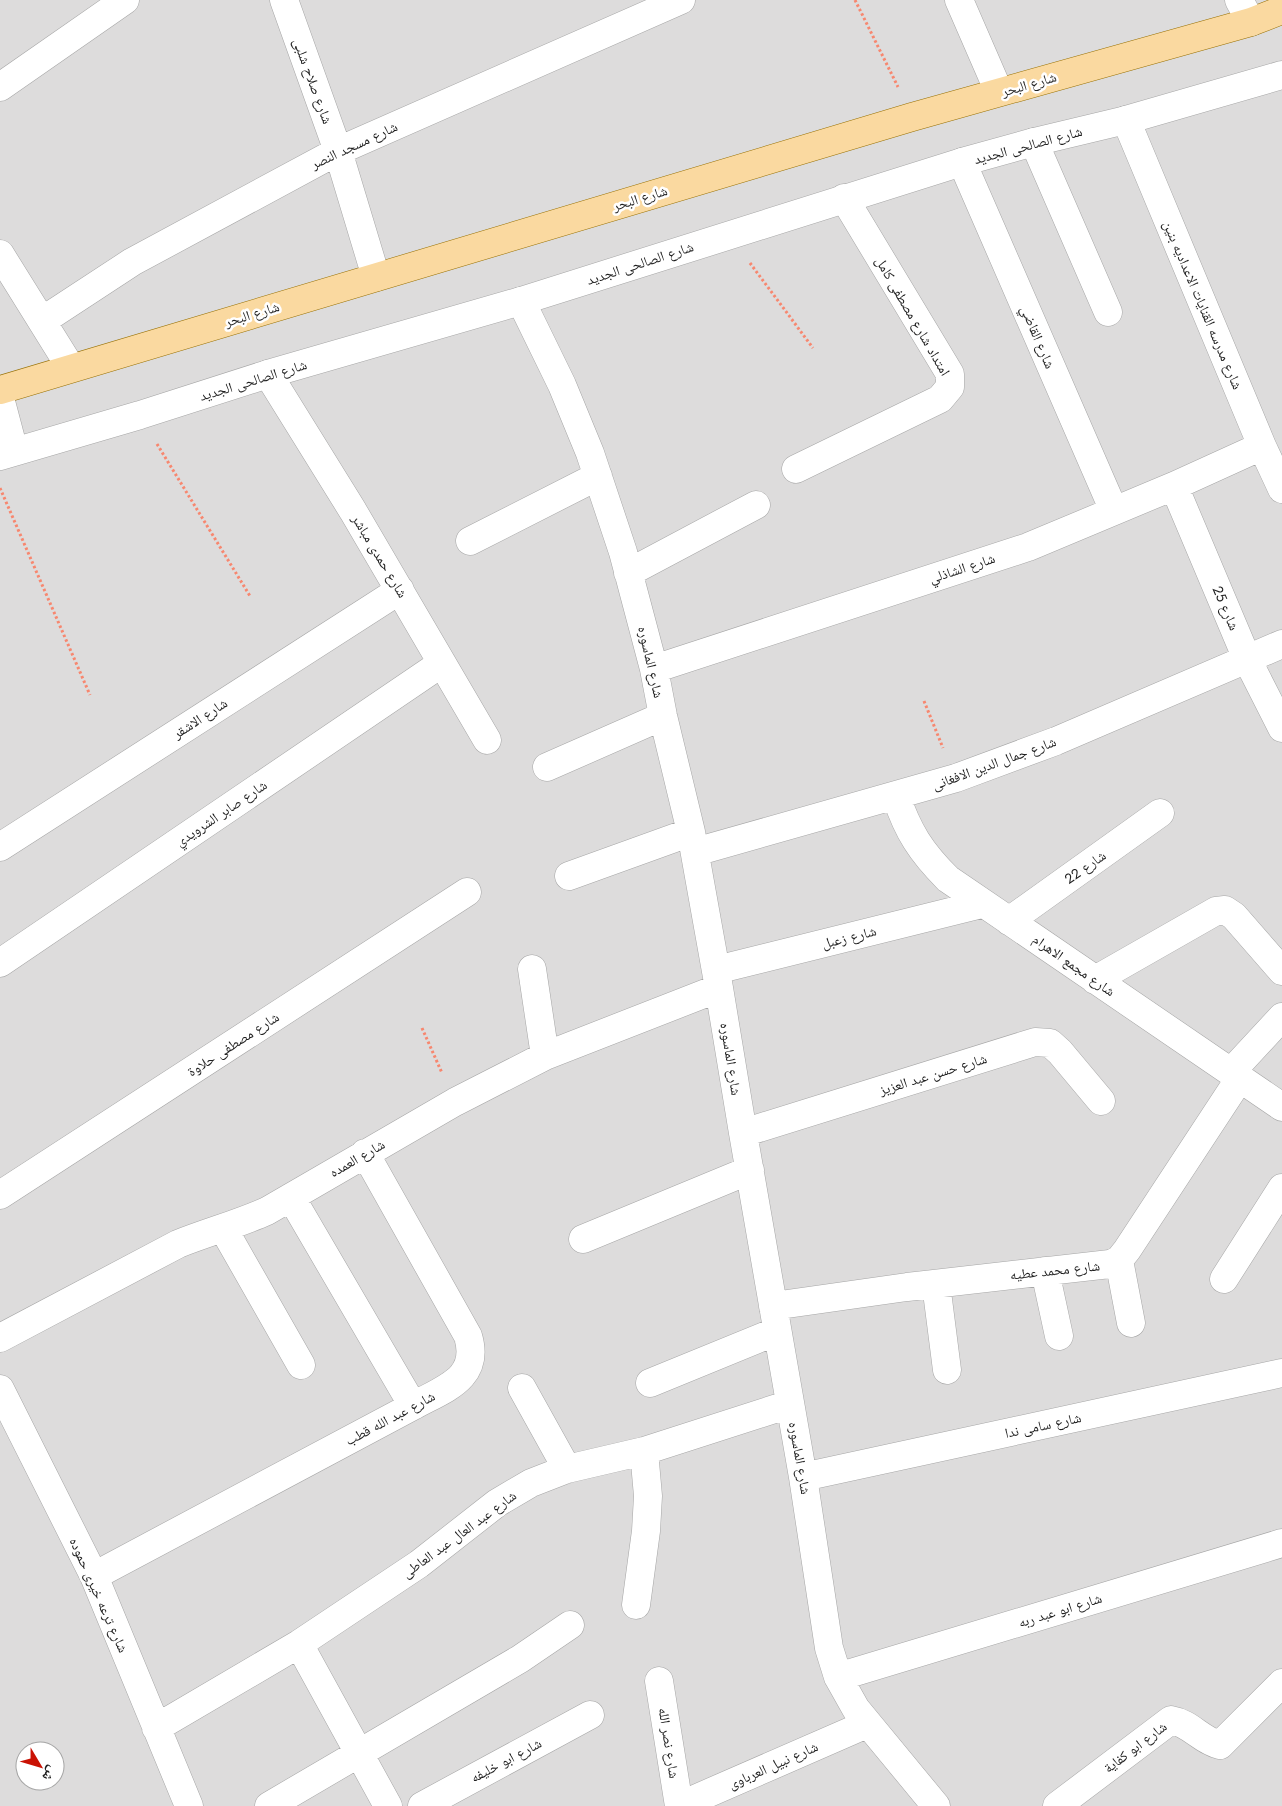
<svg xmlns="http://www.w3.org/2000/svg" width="1282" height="1806" font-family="Jost,'Noto Naskh Arabic',sans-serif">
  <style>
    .residential { fill: #dddcdc; fill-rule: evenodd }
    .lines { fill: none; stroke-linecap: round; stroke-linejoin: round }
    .minor-casing { stroke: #a6a6a6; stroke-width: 29 }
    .tertiary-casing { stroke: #a6a6a6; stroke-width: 29 }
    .primary-casing { stroke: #977003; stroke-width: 29 }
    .path { stroke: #f7876f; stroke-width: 3; stroke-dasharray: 2.5 2.5; stroke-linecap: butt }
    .minor { stroke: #fff; stroke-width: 28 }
    .tertiary { stroke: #fff; stroke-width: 28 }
    .primary { stroke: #fad9a0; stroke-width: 28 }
    .labels { text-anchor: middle; stroke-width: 5; stroke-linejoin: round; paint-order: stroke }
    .street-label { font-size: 14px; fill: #1f1f1f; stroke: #fff }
  </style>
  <rect width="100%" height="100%" fill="#f0ede6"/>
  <!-- residential -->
  <path class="residential" d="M0,0H1282V1806H0ZM25,1751H55V1781H25Z"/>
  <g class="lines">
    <!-- minor casing -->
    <g class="minor-casing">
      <path id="minor" d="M284,0L338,151L376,277
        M959,0L999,92
        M1239,0L1251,22
        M0,87L125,0
        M1126,120L1262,446L1282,489
        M1034,142L1108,312
        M962,162L1114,511
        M0,254L71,368
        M521,301L562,385L590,453L623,552L654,669L663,716L691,832L719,988L743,1133L803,1477L829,1648L838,1677L856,1709L936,1806
        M42,321L132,262L338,151L681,0
        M268,374L353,511L487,740
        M796,469L940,399L950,387V374L844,198
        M1174,486L1247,659L1282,728
        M470,541L598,476
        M628,573L756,505
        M654,669L1028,547L1174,486L1262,446
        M547,767L663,716
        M896,796C908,832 921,852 948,879L1282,1107
        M0,847L400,590
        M695,852L956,778L1056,741L1282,644
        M569,876L691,832
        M1009,921L1160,813
        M0,963L442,663
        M532,969L545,1056
        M716,970L982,904
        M1095,980L1216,911L1225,910L1234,916L1282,971
        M1231,1072L1282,1017
        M743,1133L1035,1042L1050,1043L1060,1052L1101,1101
        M0,1195L467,892
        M291,1197L413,1406
        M223,1228L301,1365
        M583,1239L750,1170
        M1119,1260L1131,1323
        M1045,1271L1059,1336
        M1224,1279L1282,1188
        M936,1284L947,1370
        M773,1306L907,1287L1110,1264L1119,1260L1127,1250L1240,1078
        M0,1338L178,1244C208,1232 238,1224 267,1211L455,1102L545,1056L719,988
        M650,1383L777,1331
        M522,1388L567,1469
        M0,1389L94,1576L189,1806
        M803,1477L1282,1373
        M94,1576L413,1406C443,1389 481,1379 468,1336L365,1153
        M636,1605L646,1531L648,1496L644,1451
        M299,1644L388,1806
        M838,1677L1282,1543
        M659,1681L679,1806
        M156,1728L299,1644L419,1564L497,1503L531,1483L567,1469L644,1451L790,1404
        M269,1806L520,1659L570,1625
        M422,1806L590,1715
        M679,1806L867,1724
        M1057,1806L1171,1720C1190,1723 1202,1741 1220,1745L1282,1683"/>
    </g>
    <!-- tertiary casing -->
    <g class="tertiary-casing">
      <path id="tertiary" d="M0,398L14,451
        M0,456L140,415L268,374L521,301L962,162L1034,142L1126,120L1282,75"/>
    </g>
    <!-- primary casing -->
    <g class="primary-casing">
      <path id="primary" d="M0,390L912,117L1251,22L1282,10"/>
    </g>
    <!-- path -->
    <path class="path" d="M855,0L898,87
      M750,263L813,348
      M157,444L250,596
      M0,488L90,695
      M924,701L943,748
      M422,1028L442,1073"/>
    <!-- minor -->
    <use href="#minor" class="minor"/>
    <!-- tertiary -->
    <use href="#tertiary" class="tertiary"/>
    <!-- primary -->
    <use href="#primary" class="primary"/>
  </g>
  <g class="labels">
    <!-- street labels -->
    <g class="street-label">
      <text transform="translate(313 81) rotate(70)" y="5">شارع صلاح شلبى</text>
      <text transform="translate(1029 84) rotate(-16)" y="5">شارع البحر</text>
      <text transform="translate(354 145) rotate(-25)" y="5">شارع مسجد النصر</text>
      <text transform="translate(1028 145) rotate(-15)" y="5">شارع الصالحى الجديد</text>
      <text transform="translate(640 198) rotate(-17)" y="5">شارع البحر</text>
      <text transform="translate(640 263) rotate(-18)" y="5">شارع الصالحى الجديد</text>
      <text transform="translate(1203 305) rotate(67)" y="5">شارع مدرسه القنايات الاعداديه بنين</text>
      <text transform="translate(252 314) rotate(-17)" y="5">شارع البحر</text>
      <text transform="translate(913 316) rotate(60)" y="5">امتداد شارع مصطفى كامل</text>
      <text transform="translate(1038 337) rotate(67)" y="5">شارع القاضي</text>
      <text transform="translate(253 380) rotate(-17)" y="5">شارع الصالحى الجديد</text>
      <text transform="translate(380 556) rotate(59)" y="5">شارع حمدى مباشر</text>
      <text transform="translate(962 568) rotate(-18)" y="5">شارع الشاذلي</text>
      <text transform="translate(1226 608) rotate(67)" y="5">شارع 25</text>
      <text transform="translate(651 662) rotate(77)" y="5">شارع الماسوره</text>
      <text transform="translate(200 718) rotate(-33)" y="5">شارع الاشقر</text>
      <text transform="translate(994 763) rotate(-20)" y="5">شارع جمال الدين الافغانى</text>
      <text transform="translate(221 813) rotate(-34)" y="5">شارع صابر الشرويدي</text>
      <text transform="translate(1085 867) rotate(-35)" y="5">شارع 22</text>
      <text transform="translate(849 937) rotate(-14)" y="5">شارع زعبل</text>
      <text transform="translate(1074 965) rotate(35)" y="5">شارع مجمع الاهرام</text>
      <text transform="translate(233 1044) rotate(-33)" y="5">شارع مصطفى حلاوة</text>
      <text transform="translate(731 1059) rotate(81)" y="5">شارع الماسوره</text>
      <text transform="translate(933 1074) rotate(-17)" y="5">شارع حسن عبد العزيز</text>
      <text transform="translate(357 1158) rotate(-30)" y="5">شارع العمده</text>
      <text transform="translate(1055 1270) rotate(-6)" y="5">شارع محمد عطيه</text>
      <text transform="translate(390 1418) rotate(-28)" y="5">شارع عبد الله قطب</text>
      <text transform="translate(1043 1425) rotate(-12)" y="5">شارع سامى ندا</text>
      <text transform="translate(800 1458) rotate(80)" y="5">شارع الماسوره</text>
      <text transform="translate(459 1534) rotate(-36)" y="5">شارع عبد العال عبد العاطى</text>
      <text transform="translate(99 1595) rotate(66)" y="5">شارع ترعه خيرى حموده</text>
      <text transform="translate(1060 1610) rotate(-17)" y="5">شارع ابو عبد ربه</text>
      <text transform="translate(669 1743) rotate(81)" y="5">شارع نصر الله</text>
      <text transform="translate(1135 1747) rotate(-37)" y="5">شارع ابو كفاية</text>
      <text transform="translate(506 1760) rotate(-28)" y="5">شارع ابو خليفه</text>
      <text transform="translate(773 1765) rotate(-24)" y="5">شارع نبيل العرباوى</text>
    </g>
  </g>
  <!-- north arrow -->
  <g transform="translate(40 1766) rotate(128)"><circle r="24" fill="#ffffff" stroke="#a5a5a5"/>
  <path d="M0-4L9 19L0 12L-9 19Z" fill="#ca1204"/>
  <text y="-8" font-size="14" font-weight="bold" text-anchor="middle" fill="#1f1f1f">ش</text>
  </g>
</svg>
